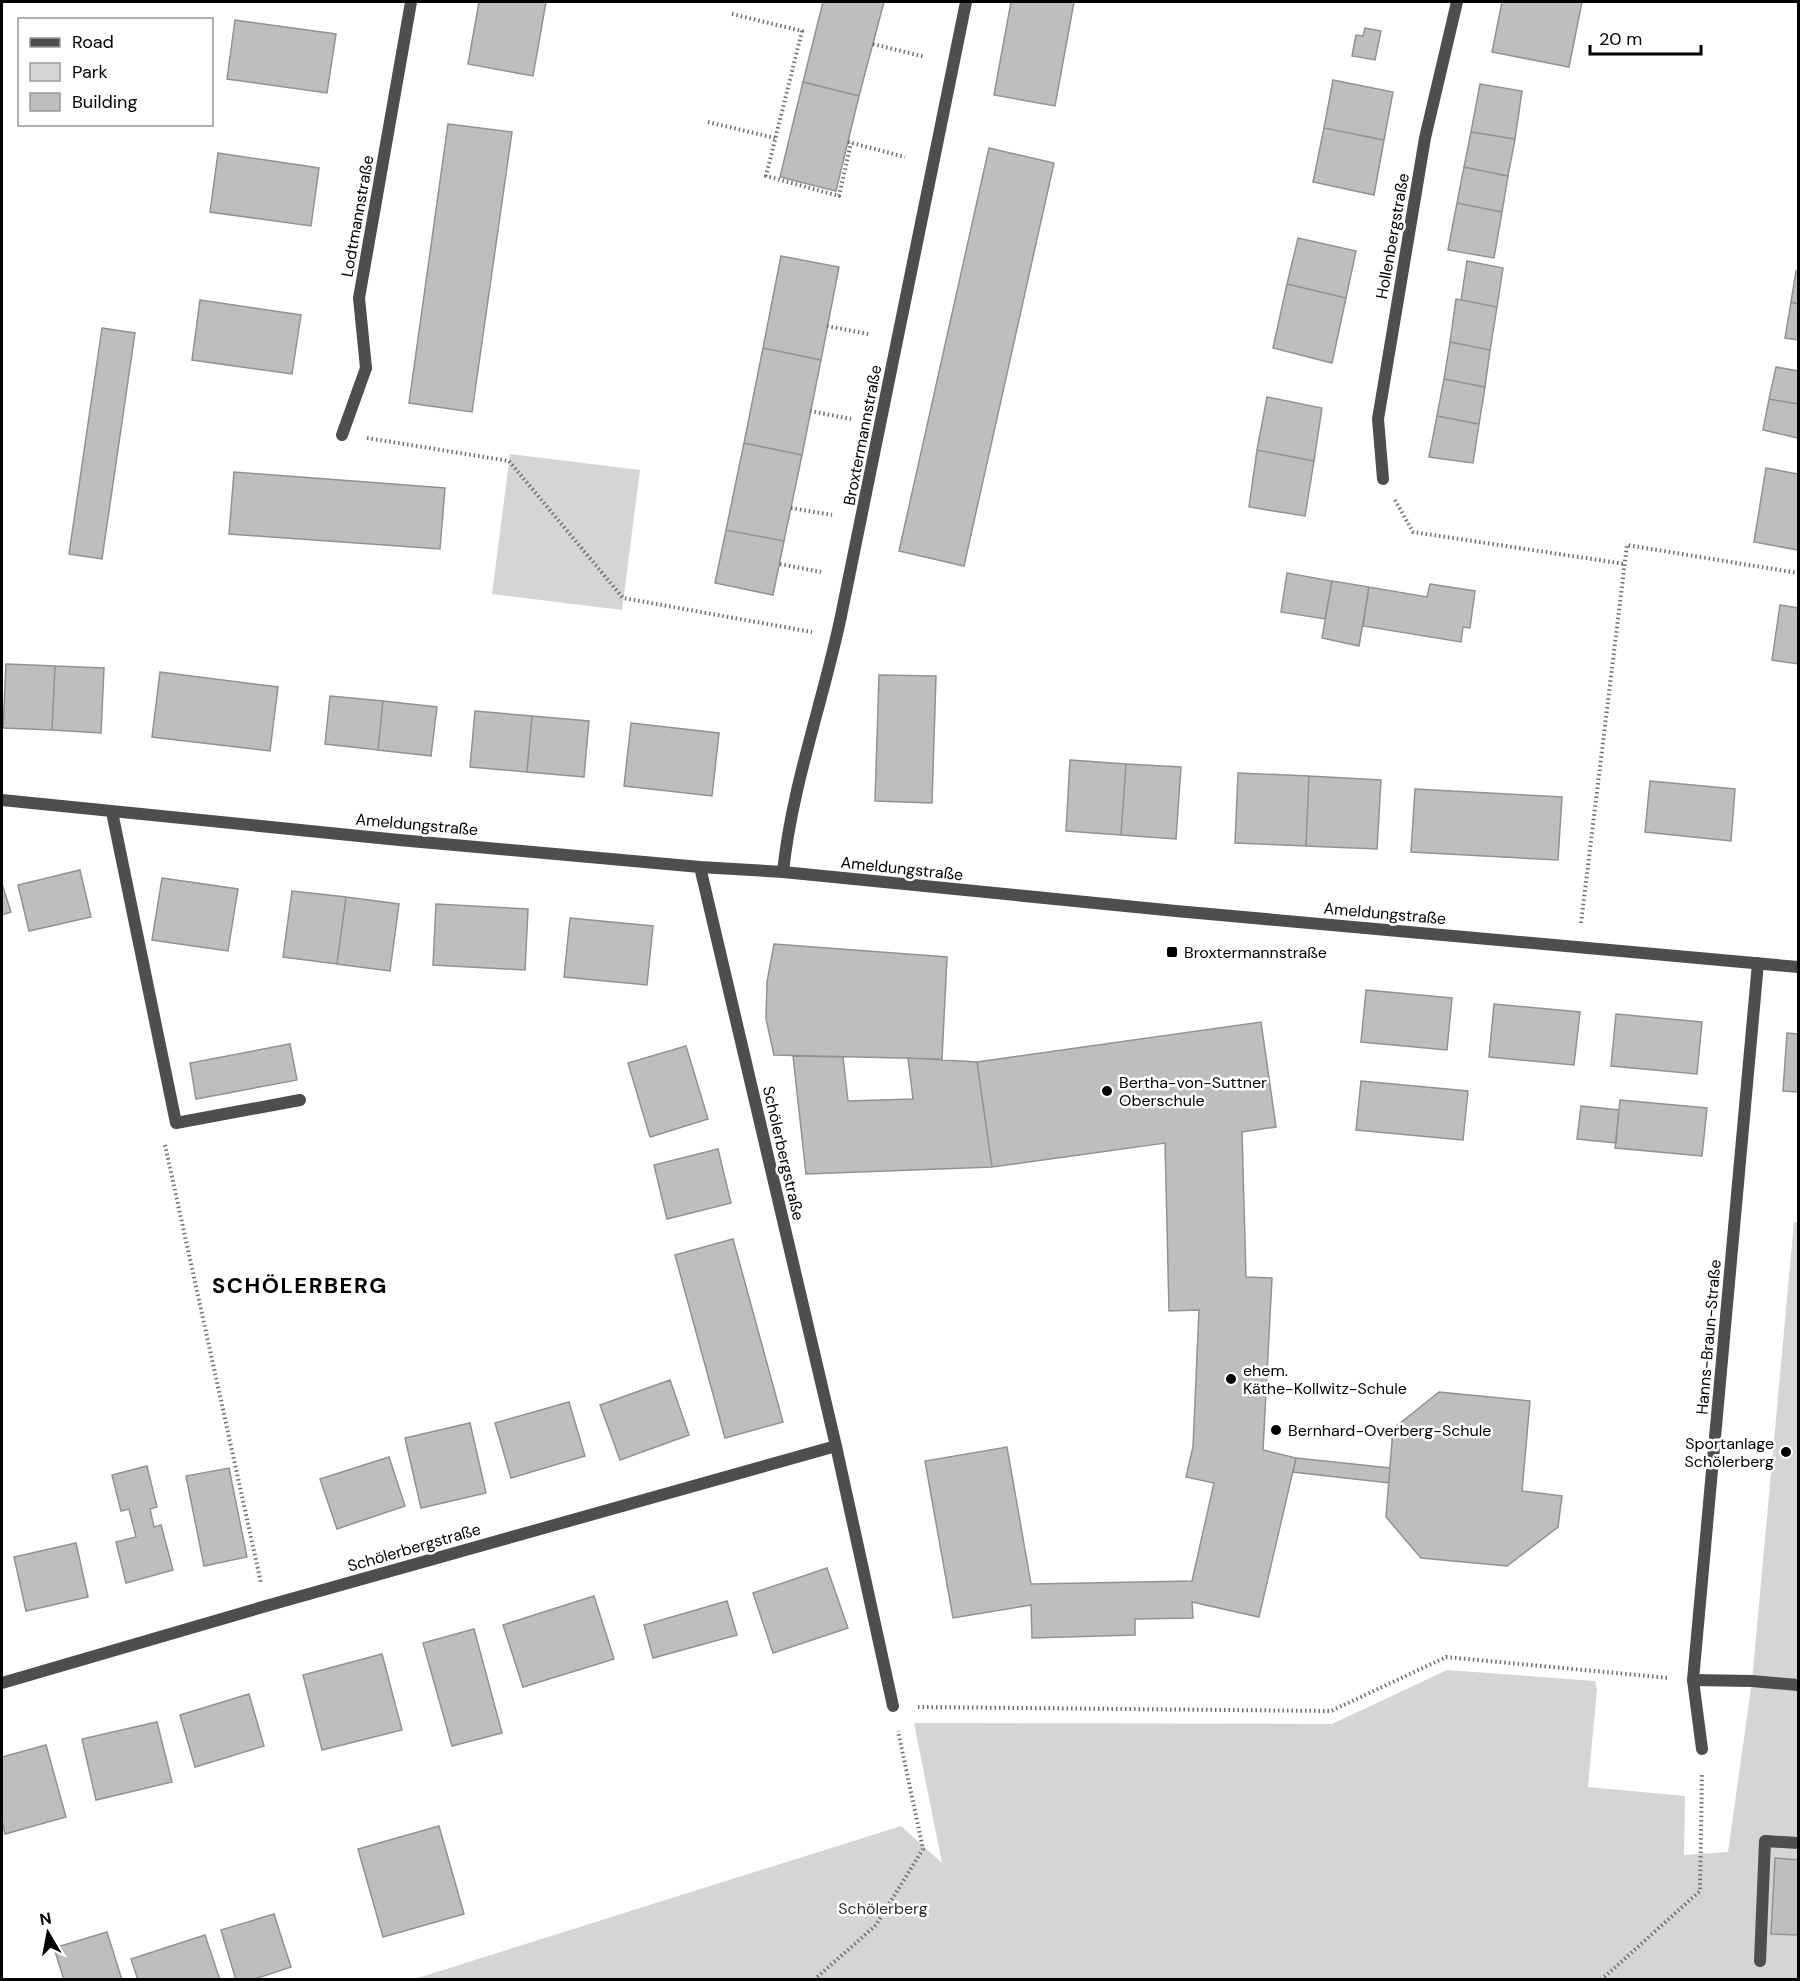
<svg xmlns="http://www.w3.org/2000/svg" width="1800" height="1981" font-family="'DM Sans',sans-serif">
  <style>
    .green { fill: #d5d5d5 }
    .building { fill: #bebebe; stroke: #929292; stroke-width: 1.5 }
    .lines { fill: none; stroke-linecap: round; stroke-linejoin: round }
    .path { stroke: #707070; stroke-width: 4; stroke-dasharray: 1.5 3; stroke-linecap: butt }
    .service { stroke: #4e4e4e; stroke-width: 12 }
    .minor { stroke: #4e4e4e; stroke-width: 12 }
    .poi-dot { fill: #000; stroke: #fff; stroke-width: 2 }
    .labels { text-anchor: middle; stroke-width: 5; stroke-linejoin: round; paint-order: stroke }
    .street-label { font-size: 16px; fill: #000; stroke: #fff }
    .poi-label { font-size: 16px; fill: #000; stroke: #fff; text-anchor: start }
    .park-label { font-size: 16px; fill: #2c2c2c; stroke: #fff }
    .district-label { font-size: 22px; font-weight: bold; letter-spacing: 1.5px; fill: #000; stroke: #fff }
  </style>
  <rect width="100%" height="100%" fill="#fff"/>
  <!-- green -->
  <path class="green" d="M510,454L640,470L622,610L492,594Z
    M1794,1222H1798V1979L411,1980L901,1826L942,1863L914,1723L1332,1724L1447,1670L1595,1681L1597,1689L1588,1787L1685,1796L1684,1855L1728,1852L1752,1681Z"/>
  <!-- building -->
  <path class="building" d="M479,2H546L533,76L468,64Z
    M823,2H884L859,96L803,82Z
    M1011,2H1074L1055,106L994,95Z
    M1502,2H1582L1569,67L1492,52Z
    M235,20L336,34L327,93L227,79Z
    M1365,28L1381,31L1375,60L1352,56L1356,35L1363,36Z
    M1333,80L1393,92L1384,140L1324,128Z
    M803,82L859,96L836,191L780,177Z
    M1480,84L1522,91L1515,139L1471,132Z
    M448,124L512,132L472,412L409,403Z
    M1324,128L1384,140L1374,195L1313,182Z
    M1471,132L1515,139L1508,176L1464,167Z
    M989,148L1054,163L964,566L899,551Z
    M218,153L319,168L311,226L210,212Z
    M1464,167L1508,176L1502,212L1457,203Z
    M1457,203L1502,212L1494,258L1448,250Z
    M1298,238L1356,251L1346,298L1287,284Z
    M781,256L839,267L821,360L763,348Z
    M1467,261L1503,268L1497,307L1461,300Z
    M1796,271L1798,272V304L1791,302Z
    M1287,284L1346,298L1332,363L1273,348Z
    M1456,299L1497,307L1490,350L1450,342Z
    M200,300L301,315L292,374L192,360Z
    M1791,302L1798,304V340L1785,338Z
    M102,328L135,333L102,559L69,554Z
    M1450,342L1490,350L1485,387L1444,379Z
    M763,348L821,360L802,455L744,443Z
    M1776,367L1798,371V404L1769,399Z
    M1444,379L1485,387L1479,424L1437,416Z
    M1267,397L1322,408L1314,461L1257,450Z
    M1769,399L1798,404V438L1763,430Z
    M1437,416L1479,424L1473,463L1429,457Z
    M744,443L802,455L784,541L726,530Z
    M1257,450L1314,461L1305,516L1249,507Z
    M1766,468L1798,474V550L1754,542Z
    M234,472L445,488L440,549L229,534Z
    M726,530L784,541L773,595L715,583Z
    M1287,573L1332,581L1325,619L1281,612Z
    M1332,581L1369,587L1359,646L1322,638Z
    M1430,584L1475,591L1470,628L1463,627L1461,642L1363,626L1369,587L1427,597Z
    M1780,605L1798,608V664L1772,660Z
    M6,664L55,666L52,730L3,728Z
    M55,666L104,668L101,733L52,730Z
    M160,672L278,687L270,751L152,737Z
    M879,675L936,676L932,803L875,801Z
    M330,696L383,701L378,750L325,744Z
    M383,701L437,707L431,756L378,750Z
    M475,711L532,716L527,772L470,767Z
    M532,716L589,721L584,777L527,772Z
    M631,723L719,733L712,796L624,786Z
    M1070,760L1126,764L1121,835L1066,831Z
    M1126,764L1181,767L1176,839L1121,835Z
    M1238,773L1309,776L1306,846L1235,843Z
    M1309,776L1381,780L1377,849L1306,846Z
    M1650,781L1735,789L1731,841L1645,832Z
    M1415,789L1562,797L1558,860L1411,852Z
    M80,870L91,917L29,931L18,885Z
    M162,878L238,889L228,951L152,940Z
    M2,884L11,912L2,915Z
    M292,891L346,897L337,964L283,957Z
    M346,897L399,904L390,971L337,964Z
    M436,904L528,909L525,970L433,965Z
    M570,918L653,926L647,985L564,977Z
    M774,944L947,957L942,1059L774,1055L766,1019L767,982Z
    M1366,990L1452,998L1447,1050L1361,1042Z
    M1494,1004L1580,1012L1574,1065L1489,1057Z
    M1616,1014L1702,1022L1697,1074L1611,1066Z
    M1261,1022L1276,1127L1242,1132L1246,1277L1272,1278L1263,1450L1296,1458L1259,1617L1192,1602L1193,1618L1135,1619V1635L1032,1638L1031,1605L953,1618L925,1461L1007,1447L1031,1584L1192,1581L1214,1483L1186,1477L1193,1447L1199,1310L1169,1311L1165,1143L992,1167L977,1062Z
    M1787,1033L1798,1034V1092L1783,1091Z
    M290,1044L297,1080L196,1099L190,1063Z
    M686,1046L708,1119L650,1137L628,1063Z
    M793,1056L843,1057L848,1101L913,1099L908,1058L977,1062L992,1167L806,1174Z
    M1361,1081L1468,1091L1463,1140L1356,1130Z
    M1620,1100L1707,1108L1702,1156L1615,1148Z
    M1581,1106L1619,1110L1616,1143L1577,1139Z
    M718,1149L731,1203L667,1219L654,1165Z
    M733,1239L783,1422L725,1438L675,1255Z
    M670,1380L689,1435L620,1460L600,1405Z
    M1439,1392L1530,1401L1522,1491L1562,1496L1558,1527L1507,1566L1421,1558L1386,1517L1393,1429Z
    M569,1402L585,1456L511,1478L495,1423Z
    M470,1423L486,1493L421,1508L405,1438Z
    M389,1457L405,1506L337,1529L320,1479Z
    M1296,1458L1390,1468L1389,1483L1293,1472Z
    M147,1466L157,1507L150,1509L154,1527L161,1525L173,1570L126,1583L116,1542L136,1537L129,1509L121,1511L112,1475Z
    M229,1468L247,1557L204,1566L186,1476Z
    M76,1543L88,1597L26,1611L14,1557Z
    M827,1568L848,1628L773,1653L753,1593Z
    M594,1596L614,1659L523,1687L503,1625Z
    M727,1601L737,1635L653,1658L644,1625Z
    M474,1629L502,1733L452,1746L423,1643Z
    M382,1654L402,1730L322,1750L303,1675Z
    M249,1694L264,1746L195,1767L180,1715Z
    M157,1722L172,1782L96,1800L82,1739Z
    M46,1745L66,1817L5,1834L2,1821V1757Z
    M439,1826L464,1914L383,1937L358,1849Z
    M1775,1858L1798,1860V1935L1771,1934Z
    M274,1914L291,1967L252,1980H236L221,1930Z
    M107,1932L122,1980H64L54,1948Z
    M205,1935L220,1980H138L131,1959Z"/>
  <g class="lines">
    <!-- path -->
    <path class="path" d="M732,14L802,31L766,176L839,196L851,143
      M873,44L925,57
      M708,122L775,138
      M848,142L905,157
      M827,326L868,334
      M810,411L851,419
      M367,438L509,461L623,598L812,632
      M1395,500L1413,532L1625,564
      M791,508L832,515
      M780,564L821,572
      M1581,923L1627,545L1798,573
      M165,1145L261,1583
      M918,1707L1331,1711L1446,1657L1669,1678
      M814,1980L876,1925L923,1849L898,1731
      M1601,1980L1700,1891L1702,1773"/>
    <!-- service -->
    <path class="service" d="M342,435L366,368
      M112,812L176,1123L300,1100
      M1693,1680L1752,1681L1798,1685
      M1760,1961L1765,1841L1798,1843"/>
    <!-- minor -->
    <path class="minor" d="M366,368L359,298L411,2
      M1383,479L1378,419L1425,138L1457,2
      M2,800L399,840L700,867L783,872L1176,911L1798,967
      M700,867L836,1446L893,1706
      M783,872C792,785 823,702 841,616C884,411 925,206 966,2
      M2,1683L266,1606L836,1446
      M1702,1749L1693,1680L1758,963"/>
  </g>
  <!-- markers -->
  <g class="poi-dot">
    <rect x="1166" y="946" width="12" height="12" rx="3"/>
    <circle cx="1107" cy="1091" r="6"/>
    <circle cx="1231" cy="1379" r="6"/>
    <circle cx="1276" cy="1430" r="6"/>
    <circle cx="1786" cy="1452" r="6"/>
  </g>
  <g class="labels">
    <!-- street labels -->
    <g class="street-label">
      <text transform="translate(357 216) rotate(-80)" y="6">Lodtmannstraße</text>
      <text transform="translate(1392 236) rotate(-80)" y="6">Hollenbergstraße</text>
      <text transform="translate(862 435) rotate(-79)" y="6">Broxtermannstraße</text>
      <text transform="translate(417 824) rotate(5)" y="6">Ameldungstraße</text>
      <text transform="translate(902 868) rotate(6)" y="6">Ameldungstraße</text>
      <text transform="translate(1385 913) rotate(5)" y="6">Ameldungstraße</text>
      <text transform="translate(784 1153) rotate(77)" y="6">Schölerbergstraße</text>
      <text transform="translate(1708 1337) rotate(-85)" y="6">Hanns-Braun-Straße</text>
      <text transform="translate(414 1547) rotate(-16)" y="6">Schölerbergstraße</text>
    </g>
    <!-- poi labels -->
    <g class="poi-label">
      <text x="1184" y="958">Broxtermannstraße</text>
      <text x="1119" y="1088">Bertha-von-Suttner<tspan x="1119" dy="18">Oberschule</tspan></text>
      <text x="1243" y="1376">ehem.<tspan x="1243" dy="18">Käthe-Kollwitz-Schule</tspan></text>
      <text x="1288" y="1436">Bernhard-Overberg-Schule</text>
      <text x="1774" y="1449" text-anchor="end">Sportanlage<tspan x="1774" dy="18">Schölerberg</tspan></text>
    </g>
    <!-- park labels -->
    <g class="park-label">
      <text x="883" y="1914">Schölerberg</text>
    </g>
    <!-- district labels -->
    <g class="district-label">
      <text x="300" y="1293">SCHÖLERBERG</text>
    </g>
  </g>
  <!-- border -->
  <rect width="1800" height="1981" fill="none" stroke="#000000" stroke-width="6"/>
  <!-- legend -->
  <rect x="18" y="18" width="195" height="108" fill="#ffffff" stroke="#999999" stroke-width="1.5"/>
  <rect x="30" y="38" width="30" height="9" fill="#4e4e4e" stroke="#999999" stroke-width="1.5"/>
  <text x="72" y="48" font-size="18" fill="#000000">Road</text>
  <rect x="30" y="63" width="30" height="18" fill="#d5d5d5" stroke="#999999" stroke-width="1.5"/>
  <text x="72" y="78" font-size="18" fill="#000000">Park</text>
  <rect x="30" y="93" width="30" height="18" fill="#bebebe" stroke="#999999" stroke-width="1.5"/>
  <text x="72" y="108" font-size="18" fill="#000000">Building</text>
  <!-- north arrow -->
  <g transform="translate(48 1933) rotate(350)" stroke="#ffffff" stroke-width="4.5" paint-order="stroke">
  <path d="M0-4.5L10 22L0 15L-10 22Z" fill="#000000"/>
  <text y="-9" font-size="16" font-weight="bold" text-anchor="middle" fill="#000000">N</text>
  </g>
  <!-- scale -->
  <path d="M1590 45v9h111v-9" fill="none" stroke="#000000" stroke-width="3"/>
  <text x="1599" y="45" font-size="18" fill="#000000" stroke="#ffffff" stroke-width="4.5" paint-order="stroke">20 m</text>
</svg>
